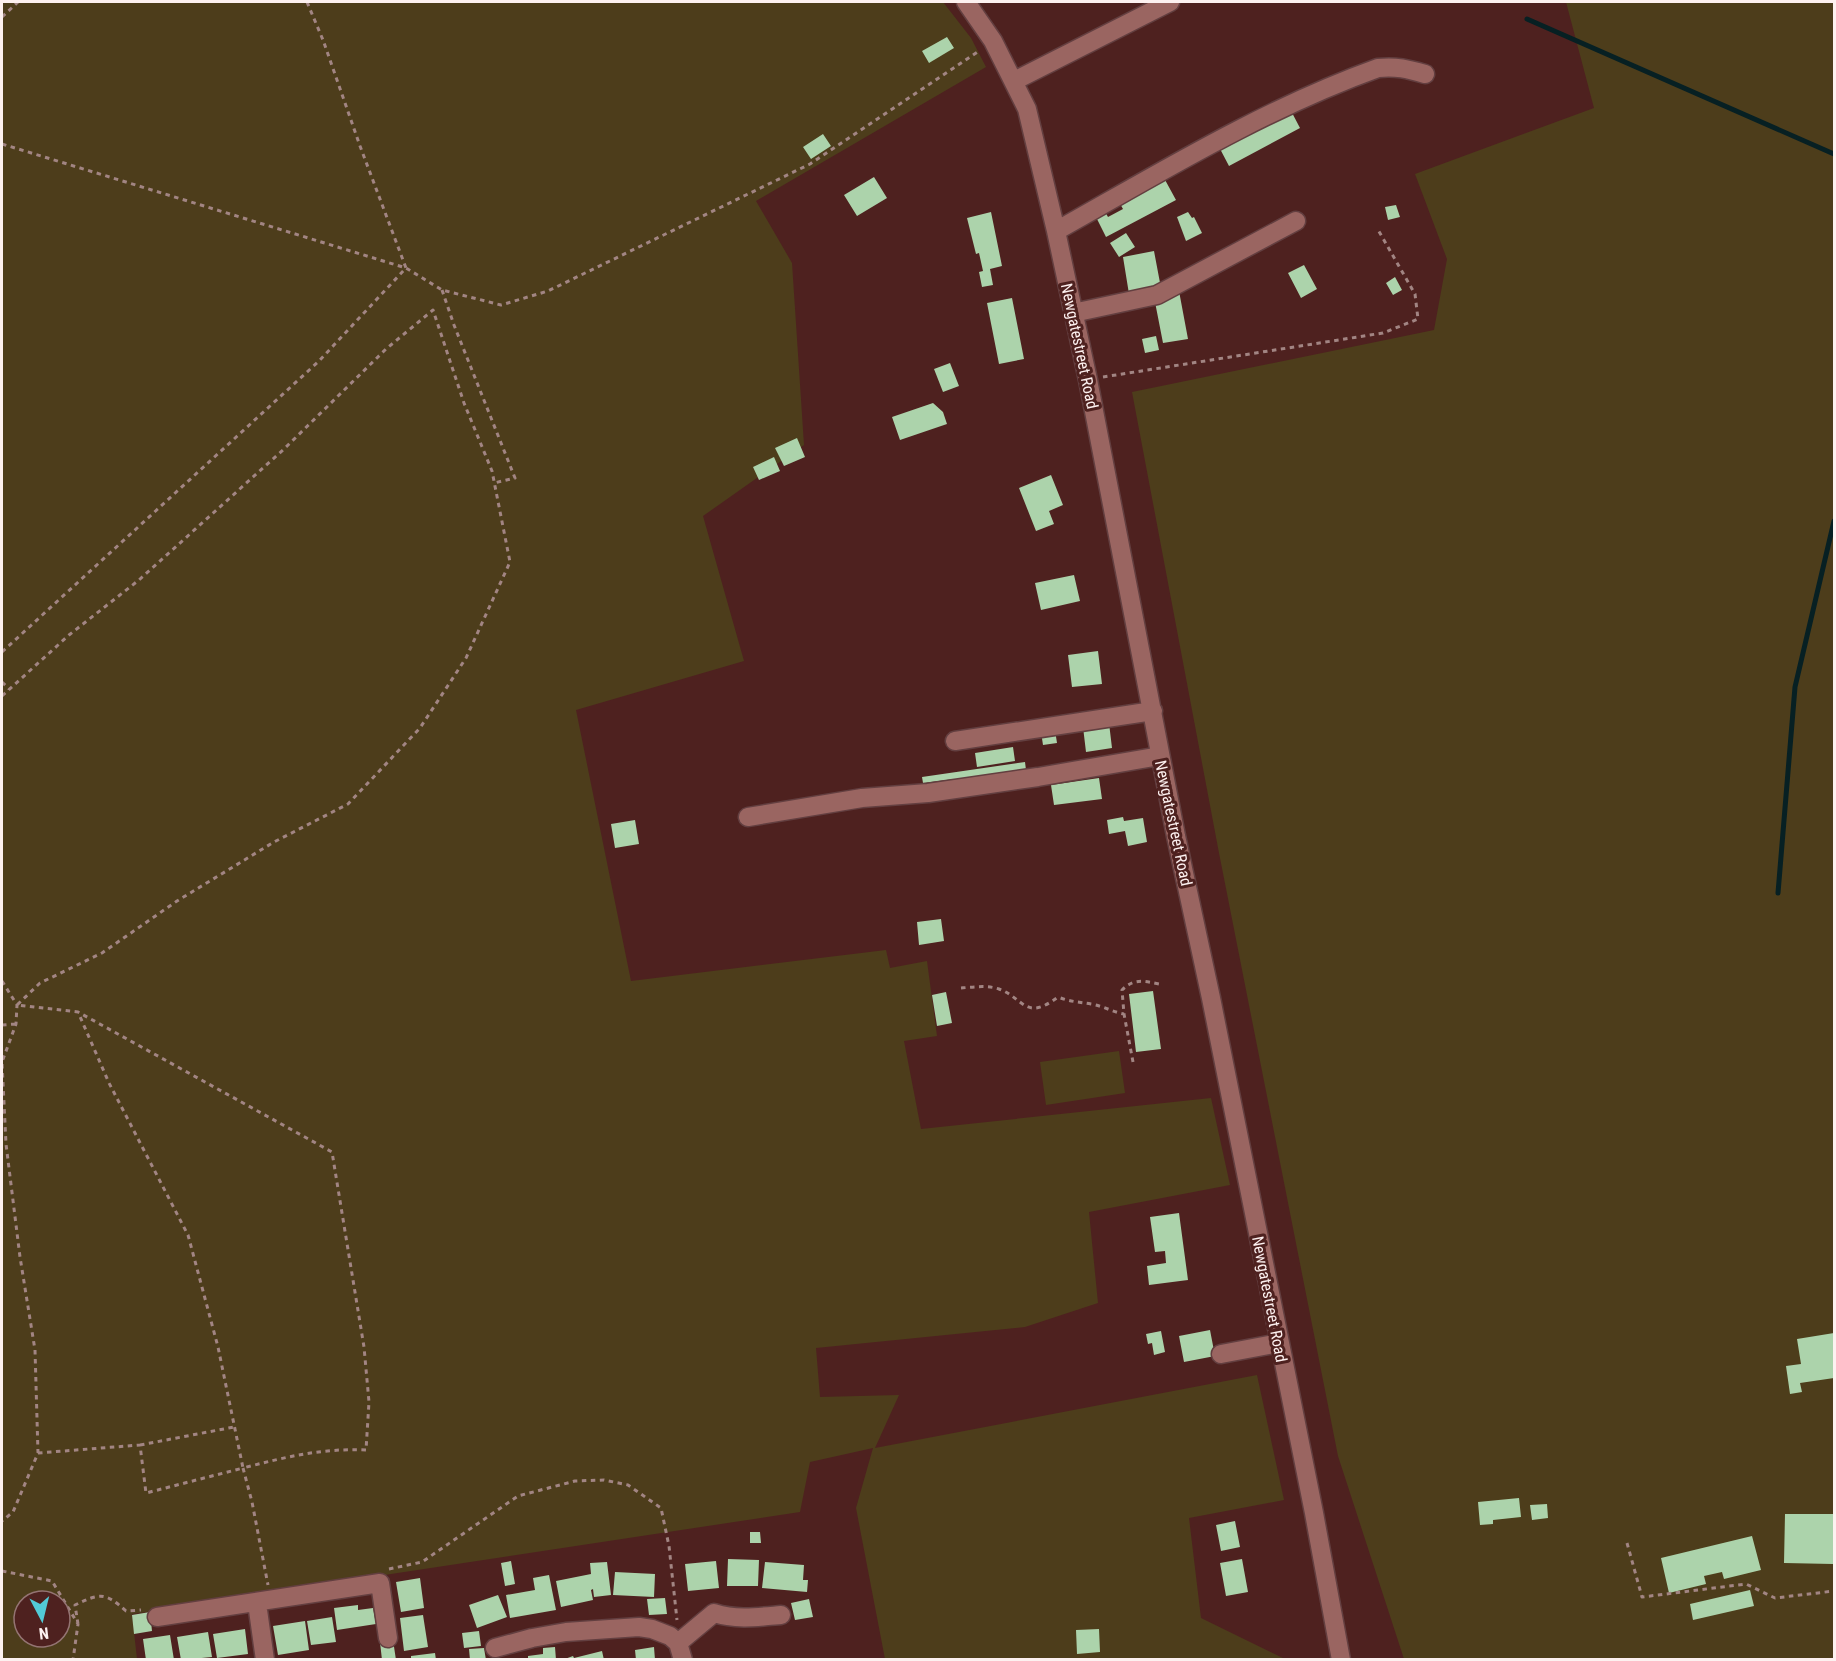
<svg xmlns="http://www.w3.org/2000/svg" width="1836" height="1661" font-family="'Roboto Condensed',sans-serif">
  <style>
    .green { fill: #4d3d1b; fill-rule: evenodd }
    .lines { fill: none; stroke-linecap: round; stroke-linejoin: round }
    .stream { stroke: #072023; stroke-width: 5 }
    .building { fill: #acd3ab }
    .minor-casing { stroke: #633f40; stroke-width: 21 }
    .path { stroke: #a28583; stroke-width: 3; stroke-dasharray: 4.5 4.5; stroke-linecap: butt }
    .minor { stroke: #9a6561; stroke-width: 18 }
    .labels { text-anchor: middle; stroke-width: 6; stroke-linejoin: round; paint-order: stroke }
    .street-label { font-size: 16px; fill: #fdf1f0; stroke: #4e211f }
  </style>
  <rect width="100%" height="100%" fill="#4e211f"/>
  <!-- green -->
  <path class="green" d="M2,2H943L971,38L986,67L756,201L792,263L804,445L703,516L744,661L576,710L631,981L886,950L890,968L927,961L937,1036L904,1041L921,1129L1211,1098L1230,1185L1089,1212L1098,1303L1025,1327L816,1348L820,1397L899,1395L875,1448L1257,1375L1284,1500L1189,1518L1201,1618L1285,1659H885L856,1508L873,1448L810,1462L800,1512L391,1574L258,1597L132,1614L137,1659H2ZM24,1601H60V1637H24Z
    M1566,2H1834V1659H1404L1338,1456L1219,853L1132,392L1434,330L1447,259L1415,174L1594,108Z
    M1119,1051L1125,1093L1046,1105L1040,1062Z"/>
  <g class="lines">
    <!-- stream -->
    <path class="stream" d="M1527,19L1834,154
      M1778,893L1795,687L1834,521"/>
  </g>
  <!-- building -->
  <path class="building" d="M947,37L954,48L929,63L922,51Z
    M1289,107L1300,128L1229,166L1218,145Z
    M823,134L831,146L811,159L803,147Z
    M874,177L887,198L857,216L844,195Z
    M1164,178L1176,200L1106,237L1094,213L1103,208L1108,217L1123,209L1119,202Z
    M1396,205L1400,217L1388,220L1385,207Z
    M991,212L1002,266L990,269L993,285L982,287L979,272L983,271L979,253L976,254L967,218Z
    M1188,212L1192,218L1194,217L1202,233L1186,241L1177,217Z
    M1126,233L1135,247L1119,257L1110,243Z
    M1154,251L1161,288L1129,294L1123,257Z
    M1304,265L1317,289L1301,298L1288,273Z
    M1395,277L1402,290L1393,295L1386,283Z
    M1179,291L1188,339L1163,343L1155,302Z
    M1012,298L1024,359L999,364L987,303Z
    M1156,336L1159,350L1145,353L1142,339Z
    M950,363L959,386L943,392L934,369Z
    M933,403L943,412L947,424L900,440L892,417Z
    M797,438L805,457L784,466L775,448Z
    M774,457L780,471L759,480L753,467Z
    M1051,475L1063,505L1049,511L1054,524L1036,531L1019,488Z
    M1074,575L1080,601L1041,610L1035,583Z
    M1098,651L1102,684L1072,687L1068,655Z
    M1109,723L1112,748L1086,752L1083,727Z
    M1055,730L1057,743L1043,745L1041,732Z
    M1013,747L1015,761L977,767L975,753Z
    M1025,762L1026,770L954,782V779L923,783L922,777Z
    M1099,778L1102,799L1054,805L1051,785Z
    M1123,817L1124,821L1143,818L1147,842L1128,846L1125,831L1109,834L1107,820Z
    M635,820L639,844L615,848L611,824Z
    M941,919L944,941L919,945L917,922Z
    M1153,991L1161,1049L1136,1052L1129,994Z
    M946,992L952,1023L937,1026L932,995Z
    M1179,1213L1188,1280L1149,1285L1147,1266L1166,1263L1165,1251L1155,1252L1150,1217Z
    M1210,1330L1215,1356L1184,1362L1179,1336Z
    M1161,1331L1165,1352L1154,1355L1152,1343L1148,1344L1146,1334Z
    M1834,1333V1378L1800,1383L1802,1392L1790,1394L1786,1366L1801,1364L1797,1339Z
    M1519,1498L1521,1517L1493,1520V1524L1480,1525L1478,1502Z
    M1547,1504L1548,1518L1532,1520L1530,1505Z
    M1785,1514H1833V1564L1784,1563Z
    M1235,1521L1240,1547L1221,1551L1216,1525Z
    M750,1532H760L761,1543H750Z
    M1752,1536L1761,1570L1724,1579L1722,1572L1704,1576L1706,1584L1669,1593L1661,1558Z
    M728,1559L759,1560L758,1586H727Z
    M1242,1559L1248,1592L1226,1596L1220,1563Z
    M511,1561L515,1584L505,1586L501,1563Z
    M716,1561L719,1588L688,1591L685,1564Z
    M607,1562L611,1595L594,1597L593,1589L591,1590L593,1600L561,1607L556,1581L591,1574L590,1563Z
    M765,1562L804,1565L803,1580H808L807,1592L762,1588Z
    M615,1572L655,1574L654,1597L613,1595Z
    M549,1575L556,1610L510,1618L506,1595L535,1590L533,1578Z
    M420,1578L424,1608L401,1612L396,1582Z
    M1750,1590L1754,1606L1693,1620L1690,1604Z
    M498,1595L507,1617L477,1628L469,1605Z
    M665,1598L667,1614L649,1615L647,1599Z
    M809,1599L813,1617L795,1620L791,1603Z
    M358,1605V1610L373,1608L376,1624L337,1630L334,1608Z
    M150,1612L152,1631L134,1634L132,1615Z
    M423,1615L428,1647L404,1651L400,1618Z
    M332,1617L336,1642L311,1645L307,1621Z
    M305,1621L309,1650L278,1655L273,1626Z
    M245,1629L248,1654L217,1658L213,1634Z
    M1099,1629L1100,1652L1077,1654L1076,1630Z
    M479,1631L481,1646L464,1648L462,1633Z
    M208,1632L212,1657L181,1660L177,1637Z
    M170,1635L174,1660H146L143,1639Z
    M393,1640L396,1660H382L380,1642Z
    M555,1647L556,1660H528V1656L543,1654V1648Z
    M654,1647L655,1660H636L635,1650Z
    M484,1648L486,1660H470L469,1649Z
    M602,1651L604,1660H562L573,1656L574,1658Z
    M435,1653L436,1660H411V1656Z"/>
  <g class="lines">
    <!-- minor casing -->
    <g class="minor-casing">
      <path id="minor" d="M966,2L993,41L1027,109L1056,231L1088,380L1176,836L1211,998L1314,1513L1341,1660
        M1014,81L1170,2
        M1056,231C1161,172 1264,109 1378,68C1396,66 1408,69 1425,74
        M1073,313L1157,295L1296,221
        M955,741L1153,711
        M748,817L862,798L928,793L1038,777L1160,756
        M1221,1354L1279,1343
        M257,1603L265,1660
        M157,1617L380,1583L388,1638
        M678,1643L714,1613C736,1620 758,1617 781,1615
        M495,1648L532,1638L566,1632L639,1627L652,1629L670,1636L678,1643L683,1660"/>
    </g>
    <!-- path -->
    <path class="path" d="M2,17L18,2
      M2,144L406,268L442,290L501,305L548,291L810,164L979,51
      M442,290L454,325L515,478L494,483
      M1103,377L1383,333L1418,319L1415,294L1377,228
      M2,652L319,361L406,268L360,146L323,40L307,2
      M2,682L9,689
      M2,696L69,635L139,580L284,449L386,349L433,310L464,403L492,471L510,562L466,658L420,728L348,804L274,842L177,901L102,953L40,983L17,1005L78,1012L109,1083L188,1235L218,1347L243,1468C286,1457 321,1448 366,1450L369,1402L364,1347L332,1152L78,1012
      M2,981L17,1005L16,1024L2,1062L6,1144L20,1257L35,1350L38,1453L13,1512L2,1521
      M961,988C974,987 987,985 999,989C1024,998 1025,1022 1058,997C1071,1002 1079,1002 1091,1004C1103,1006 1113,1012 1124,1014
      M2,1025L16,1024
      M1133,1062L1124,1014L1122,990C1134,978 1144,981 1159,984
      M140,1445L234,1427
      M38,1453L140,1445L146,1493L243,1468
      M243,1468L252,1502L268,1585
      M1627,1543L1642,1597L1746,1584L1775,1598L1834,1591
      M389,1569L422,1562L518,1496L575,1481L604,1480L628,1485L661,1508L669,1546L677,1620
      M2,1571L52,1581L78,1624L73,1660
      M78,1624L75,1605C100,1593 105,1592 126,1611L141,1610"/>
    <!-- minor -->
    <use href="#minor" class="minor"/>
  </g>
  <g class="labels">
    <!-- street labels -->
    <g class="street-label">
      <text transform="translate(1080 346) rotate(78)" y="6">Newgatestreet Road</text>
      <text transform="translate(1174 823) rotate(78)" y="6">Newgatestreet Road</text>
      <text transform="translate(1270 1299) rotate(79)" y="6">Newgatestreet Road</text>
    </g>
  </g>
  <!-- border -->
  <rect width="1836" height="1661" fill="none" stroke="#fdf1f0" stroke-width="6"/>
  <!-- north arrow -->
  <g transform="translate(42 1619) rotate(173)"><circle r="28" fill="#4e211f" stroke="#947473" stroke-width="1.5"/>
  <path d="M0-4.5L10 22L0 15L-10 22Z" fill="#52cbd7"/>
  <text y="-9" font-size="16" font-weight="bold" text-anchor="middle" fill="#fdf1f0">N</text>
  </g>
</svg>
